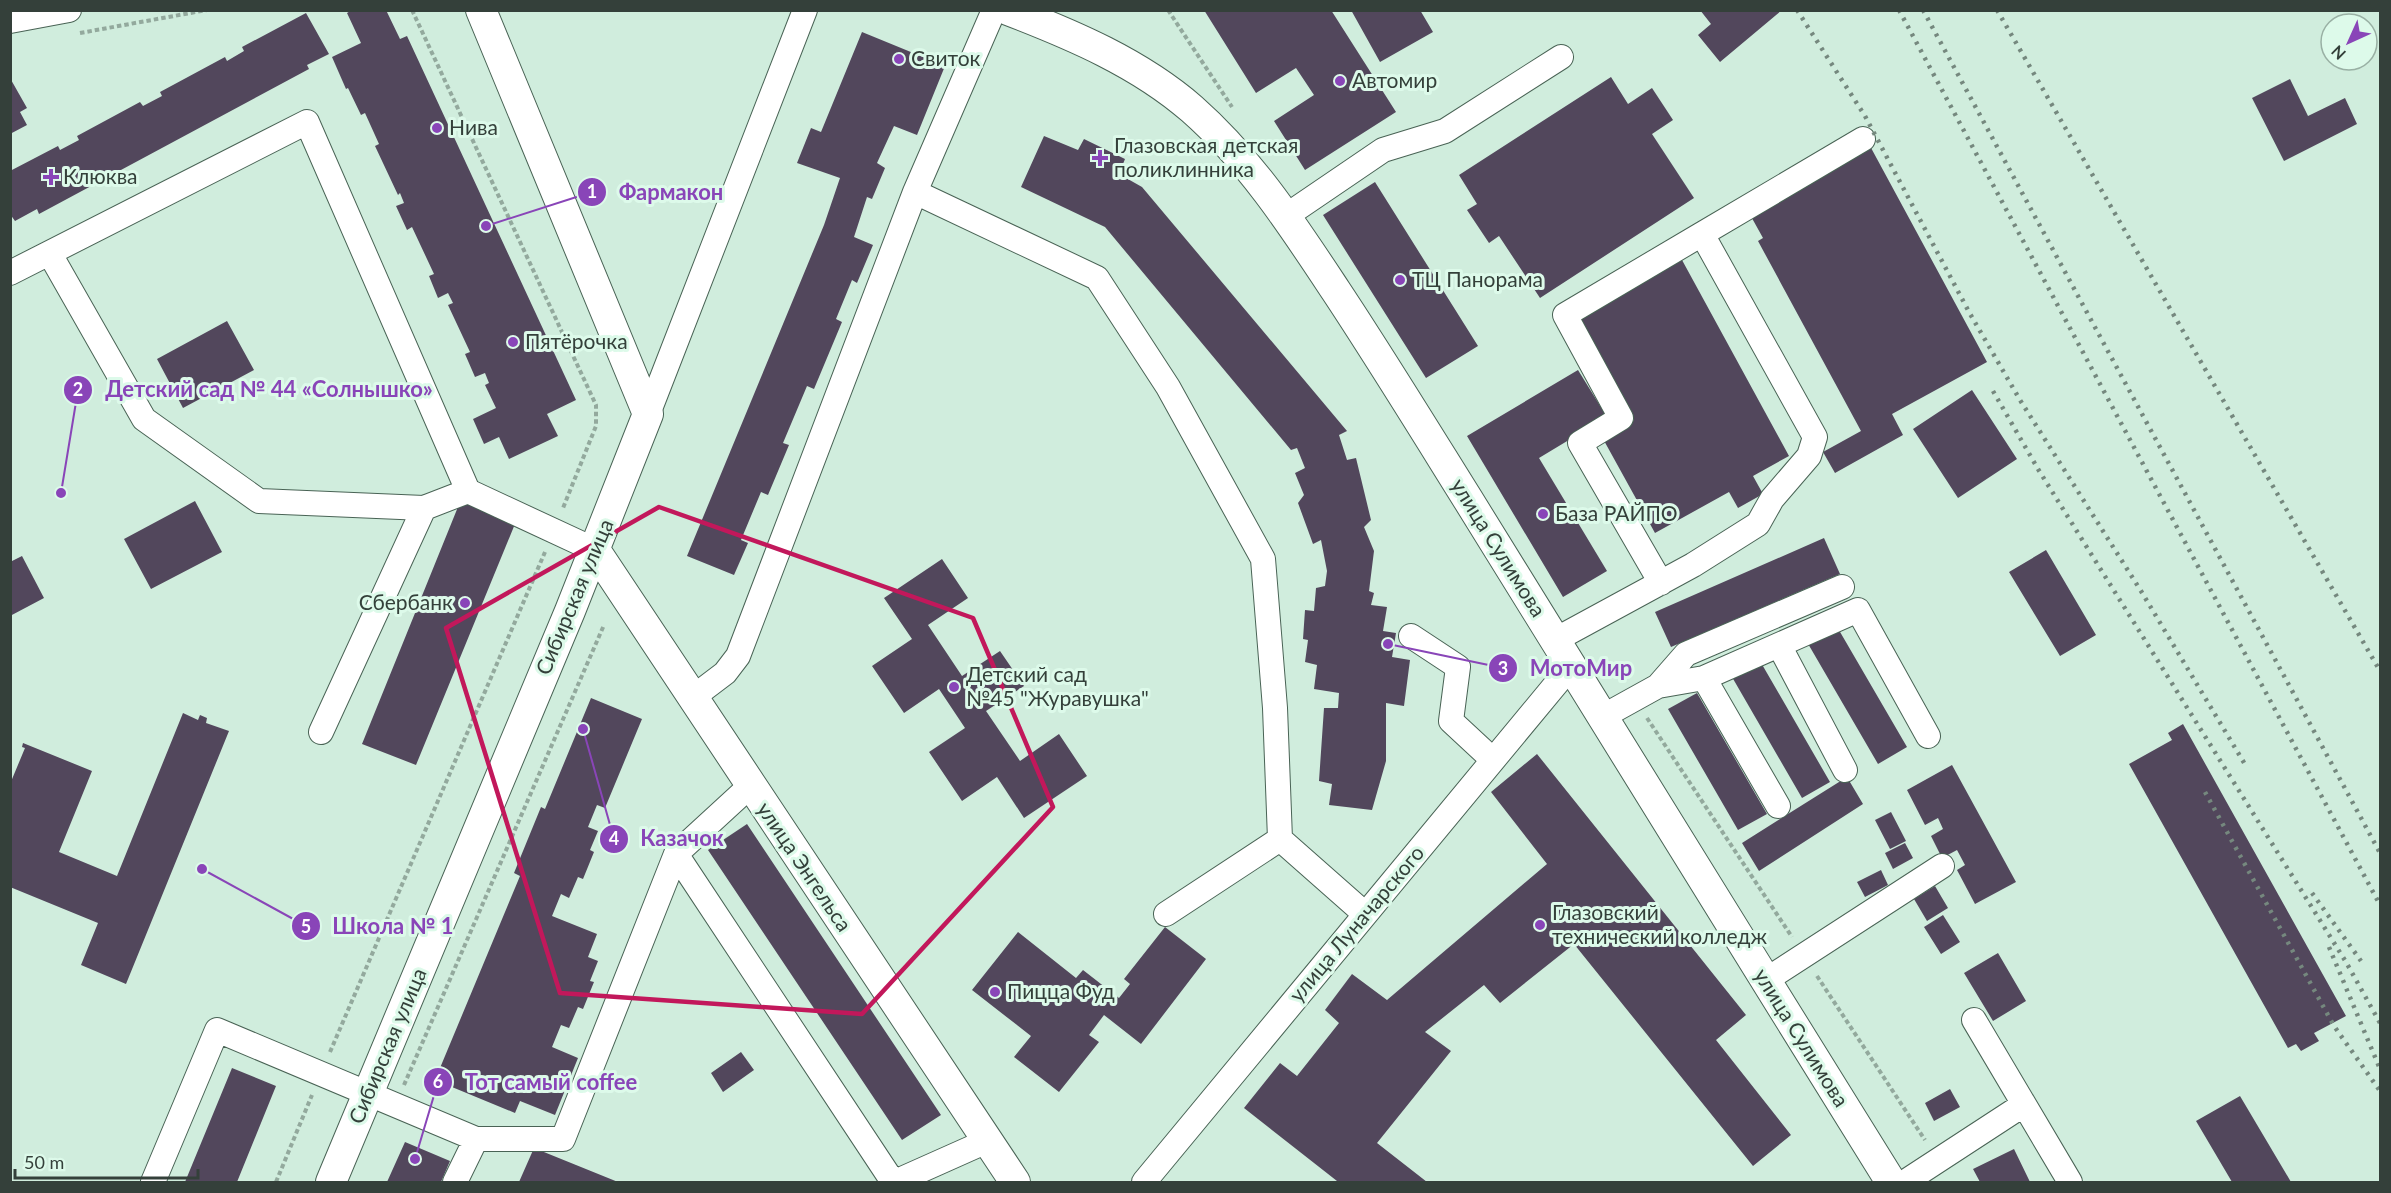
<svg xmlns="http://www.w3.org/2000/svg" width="2391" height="1193" font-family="Lato,sans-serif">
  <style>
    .building { fill: #52475c }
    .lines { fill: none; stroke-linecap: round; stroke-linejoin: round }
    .minor-casing { stroke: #496355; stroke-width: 26 }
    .major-casing { stroke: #496355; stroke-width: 32 }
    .path { stroke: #93a99d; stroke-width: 4; stroke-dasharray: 4.5 3; stroke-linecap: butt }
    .minor { stroke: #fff; stroke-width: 24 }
    .major { stroke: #fff; stroke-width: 30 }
    .rail { stroke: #75887e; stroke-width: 4.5; stroke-dasharray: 3 6; stroke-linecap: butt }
    .marked { fill: none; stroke: #c2185b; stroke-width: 4.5; stroke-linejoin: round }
    .poi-dot { fill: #8945b8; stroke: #ddfaea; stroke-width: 2 }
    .labels { text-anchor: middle; stroke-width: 6; stroke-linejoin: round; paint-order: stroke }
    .poi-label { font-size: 21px; fill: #34403a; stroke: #ddfaea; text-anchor: start }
    .street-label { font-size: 21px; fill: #34403a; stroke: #ddfaea }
    .leader { fill: none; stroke: #8945b8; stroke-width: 2 }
    .callout-dot { fill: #8945b8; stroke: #ddfaea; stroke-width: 2 }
    .mark-label { font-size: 18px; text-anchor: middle; font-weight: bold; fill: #fff }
    .callout-label { font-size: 22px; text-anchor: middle; font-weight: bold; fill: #8945b8; stroke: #ddfaea; stroke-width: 6; stroke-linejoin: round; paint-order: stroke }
  </style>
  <rect width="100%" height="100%" fill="#d0eddd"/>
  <!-- building -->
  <path class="building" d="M352,10H386L400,39L407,36L576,400L547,414L558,436L509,459L499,437L484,444L473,419L496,408L485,385L489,383L485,373L475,377L465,354L470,352L448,305L453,303L448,293L438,298L429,276L434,274L412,227L407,230L396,206L404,203L400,193L398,195L375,146L379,144L365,113L361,115L348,88L346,89L332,57L361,43L347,13Z
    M1204,10H1331L1396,112L1305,170L1274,121L1314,95L1296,68L1256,93Z
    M1351,10H1420L1433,32L1380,62Z
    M1700,10H1782L1720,62L1698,35L1711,24Z
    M306,13L329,54L307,65L309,69L39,214L37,209L15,221L10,214V171L58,146L60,150L79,140L77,136L140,102L143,106L162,96L160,92L225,57L227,61L244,51L242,47Z
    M862,32L945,66L917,135L894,126L877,163L885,168L872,199L867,197L854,237L873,245L857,283L852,280L836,319L842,322L814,389L807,386L783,443L789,445L768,495L761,492L741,540L748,543L734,575L687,556L824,225L840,178L797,163L811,128L821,132Z
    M1611,77L1628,104L1652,88L1673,120L1652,134L1694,198L1540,298L1499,236L1489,243L1467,210L1477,204L1459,175Z
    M10,78L27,108L20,112L27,125L10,134Z
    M2290,79L2308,116L2345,98L2357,124L2284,161L2252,98Z
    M1044,136L1078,150L1084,139L1125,159L1119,174L1142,187L1347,431L1339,435L1347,460L1356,458L1371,520L1364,527L1374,551L1369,591L1374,593L1371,605L1387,607L1383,631L1396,633L1392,657L1410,660L1404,706L1386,703V761L1372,810L1329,805L1332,784L1319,781L1324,708H1338L1339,693L1314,689L1317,665L1305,662L1308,640L1303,639L1305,610L1314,611L1316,588L1325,586L1327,571L1321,540L1313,544L1298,503L1304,495L1295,473L1305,468L1297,448L1291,450L1105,227L1021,187Z
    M1870,146L1987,362L1892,414L1903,435L1835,473L1823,452L1861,431L1758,241L1763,238L1748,211Z
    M1375,182L1478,346L1426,378L1323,215Z
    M1682,260L1789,456L1753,476L1763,494L1738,508L1729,492L1655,533L1602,437L1634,420L1577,317Z
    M227,321L254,370L183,408L157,359Z
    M1578,370L1607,417L1539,458L1607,571L1563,597L1467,436Z
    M1972,390L2017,459L1958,498L1913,429Z
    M462,497L517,519L416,765L362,744Z
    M195,501L222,552L151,589L124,539Z
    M1824,538L1840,574L1671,647L1655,612Z
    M2046,550L2096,635L2060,656L2009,572Z
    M22,556L44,598L10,616V562Z
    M942,559L968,598L928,625L962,676L1000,651L1024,686L986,711L1020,761L1059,734L1087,776L1024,818L997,777L962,801L929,752L965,728L939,689L904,713L872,666L912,639L884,598Z
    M1836,625L1907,747L1878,764L1807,642Z
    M1760,661L1830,782L1802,798L1732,677Z
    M1697,693L1767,814L1738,830L1668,709Z
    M591,698L642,719L605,808L597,805L588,827L598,831L590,850L594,852L583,879L578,877L569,898L561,894L552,916L597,934L588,957L598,961L590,981L594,982L583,1009L578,1007L569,1028L561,1025L552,1047L578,1058L555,1115L520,1101L515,1113L435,1080L520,876L514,873L541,807L545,809Z
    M183,713L198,720L200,715L207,718L206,723L229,731L126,984L81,965L98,923L10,887V784L25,748L22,747L23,743L92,771L59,852L117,876Z
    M2183,724L2346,1016L2314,1033L2319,1041L2301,1051L2296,1044L2288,1048L2129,764L2172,740L2168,733Z
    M1537,754L1746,1015L1716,1040L1791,1135L1753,1166L1574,944L1500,1003L1484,985L1425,1032L1451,1051L1377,1143L1427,1182H1335L1337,1181L1244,1108L1280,1063L1297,1076L1339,1023L1325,1010L1352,974L1387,1000L1547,864L1491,792Z
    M1952,765L2016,882L1975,904L1957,870L1965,865L1957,850L1942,858L1931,836L1943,829L1938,818L1925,825L1907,790Z
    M1847,777L1863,804L1759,871L1742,843Z
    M1891,812L1906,841L1890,849L1875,820Z
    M747,824L941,1115L902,1140L708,850Z
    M1905,843L1913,858L1893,869L1885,853Z
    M1881,870L1888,885L1865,897L1857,882Z
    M1935,886L1948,908L1927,921L1914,899Z
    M1943,915L1960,942L1941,954L1924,927Z
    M1165,927L1206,959L1141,1044L1104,1015L1089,1035L1099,1042L1059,1092L1014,1057L1031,1036L972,990L1018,932L1076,978L1083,970L1119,998L1130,984L1124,979Z
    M1998,953L2026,1001L1993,1021L1964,973Z
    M741,1052L754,1070L723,1092L711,1073Z
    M232,1068L276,1086L237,1182H185Z
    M1950,1089L1960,1107L1934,1121L1925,1103Z
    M2240,1096L2291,1182H2232L2196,1121Z
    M405,1142L450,1161L441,1182H387Z
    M534,1148L618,1182H519Z
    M2014,1149L2030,1182H1980L1973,1169Z"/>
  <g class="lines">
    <!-- minor casing -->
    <g class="minor-casing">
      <path id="minor" d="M10,21L69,10
        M915,192L1097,278L1168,387L1263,559L1275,708L1280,839L1365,914
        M1286,216L1383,150L1445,131L1561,57
        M50,254L144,419L259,501L424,508
        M10,273L307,122L468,491L595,550
        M648,414L805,10
        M1661,583L1580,443L1621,418L1565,315L1702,234
        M1411,636L1458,667L1451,721L1493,760
        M1555,640L1693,565L1758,524L1772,499L1809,456L1815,437L1702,234L1863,139
        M1779,645L1845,770
        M1704,678L1778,806
        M1658,686L1686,654L1842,587
        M692,698L725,673L738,656L915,192L994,10
        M1602,717L1658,686L1704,678L1858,610L1928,736
        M321,732L424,508L468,491
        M676,854L750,786
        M1166,914L1280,839
        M1766,980L1942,866
        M1974,1020L2070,1182
        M476,1139H563L676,854L893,1182
        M153,1182L217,1030L476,1139L455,1182
        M895,1182L987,1141
        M1144,1182L1571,666
        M1905,1182L2023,1105"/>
    </g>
    <!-- major casing -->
    <g class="major-casing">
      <path id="major" d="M1008,10C1073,35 1139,63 1192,109C1251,161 1293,226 1336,291C1383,362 1427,434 1472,506C1612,732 1751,957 1891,1182
        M595,550L1015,1182
        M331,1182L570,611L648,414L481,10"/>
    </g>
    <!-- path -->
    <path class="path" d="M412,10L596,405V426L563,508
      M1168,10L1232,107
      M80,33L207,10
      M1647,718L1792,937
      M1817,976L1925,1140
      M330,1052L545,552
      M404,1085L604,625
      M276,1182L312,1095"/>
    <!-- minor -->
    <use href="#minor" class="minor"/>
    <!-- major -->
    <use href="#major" class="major"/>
    <!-- rail -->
    <path class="rail" d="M1797,10L1865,116L1969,312L2020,400L2141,591L2246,766
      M1899,10L2380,905
      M1923,10L2380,853
      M1997,10L2380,671
      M1993,391L2038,469L2346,962L2380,1023
      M2205,792L2334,1026L2380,1091
      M2312,893L2361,961
      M2329,947L2380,1069"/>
  </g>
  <!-- marked area -->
  <path class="marked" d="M659,507L973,618L1053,807L862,1014L560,993L446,628Z"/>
  <!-- markers -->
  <g class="poi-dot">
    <circle cx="899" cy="59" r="6"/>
    <circle cx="1340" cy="81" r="6"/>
    <circle cx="437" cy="128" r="6"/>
    <path d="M1097 149h6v6h6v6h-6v6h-6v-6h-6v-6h6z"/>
    <path d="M48 168h6v6h6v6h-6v6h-6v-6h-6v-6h6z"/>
    <circle cx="1400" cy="280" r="6"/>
    <circle cx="513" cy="342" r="6"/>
    <circle cx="1543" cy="514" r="6"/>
    <circle cx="465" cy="603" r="6"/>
    <circle cx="954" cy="687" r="6"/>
    <circle cx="1540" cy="925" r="6"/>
    <circle cx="995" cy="992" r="6"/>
  </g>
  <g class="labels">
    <!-- poi labels -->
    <g class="poi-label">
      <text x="911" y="66">Свиток</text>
      <text x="1352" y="88">Автомир</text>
      <text x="449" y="135">Нива</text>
      <text x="1114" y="153">Глазовская детская<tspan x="1114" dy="24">поликлинника</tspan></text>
      <text x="63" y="184">Клюква</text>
      <text x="1412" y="287">ТЦ Панорама</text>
      <text x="525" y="349">Пятёрочка</text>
      <text x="1555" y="521">База РАЙПО</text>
      <text x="453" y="610" text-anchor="end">Сбербанк</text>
      <text x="966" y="682">Детский сад<tspan x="966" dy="24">№45 "Журавушка"</tspan></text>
      <text x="1552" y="920">Глазовский<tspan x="1552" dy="24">технический колледж</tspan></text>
      <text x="1007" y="999">Пицца Фуд</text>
    </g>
    <!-- street labels -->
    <g class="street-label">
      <text transform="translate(1498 548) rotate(58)" y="7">улица Сулимова</text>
      <text transform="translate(575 597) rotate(-67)" y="7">Сибирская улица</text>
      <text transform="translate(804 867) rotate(56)" y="7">улица Энгельса</text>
      <text transform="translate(1357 924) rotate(-50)" y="7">улица Луначарского</text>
      <text transform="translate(1801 1038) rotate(58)" y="7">улица Сулимова</text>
      <text transform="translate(388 1046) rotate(-67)" y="7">Сибирская улица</text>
    </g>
  </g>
  <!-- callouts -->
  <path class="leader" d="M486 226L592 192M61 493L78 390M1388 644L1503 668M583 729L614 839M202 869L306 926M415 1159L438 1082"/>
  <g class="callout-dot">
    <circle cx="486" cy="226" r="6"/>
    <circle cx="61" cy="493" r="6"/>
    <circle cx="1388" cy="644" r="6"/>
    <circle cx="583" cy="729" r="6"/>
    <circle cx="202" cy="869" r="6"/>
    <circle cx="415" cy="1159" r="6"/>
    <circle cx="592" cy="192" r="15"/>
    <circle cx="78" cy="390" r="15"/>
    <circle cx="1503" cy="668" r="15"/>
    <circle cx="614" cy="839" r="15"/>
    <circle cx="306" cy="926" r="15"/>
    <circle cx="438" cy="1082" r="15"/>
  </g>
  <g class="mark-label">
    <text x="592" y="198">1</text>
    <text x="78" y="396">2</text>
    <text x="1503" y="675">3</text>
    <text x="614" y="845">4</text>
    <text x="306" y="933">5</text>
    <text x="438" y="1088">6</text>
  </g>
  <g class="callout-label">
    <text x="671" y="200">Фармакон</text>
    <text x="269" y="397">Детский сад № 44 «Солнышко»</text>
    <text x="1581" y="676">МотоМир</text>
    <text x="682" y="846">Казачок</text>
    <text x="393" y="934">Школа № 1</text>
    <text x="551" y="1090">Тот самый coffee</text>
  </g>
  <!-- border -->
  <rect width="2391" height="1193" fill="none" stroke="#34403a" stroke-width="24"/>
  <!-- north arrow -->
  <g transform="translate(2349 42) rotate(225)"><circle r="28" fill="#ddfaea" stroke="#99b0a4" stroke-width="1.5"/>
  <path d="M0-4.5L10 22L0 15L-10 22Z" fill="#8945b8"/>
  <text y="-9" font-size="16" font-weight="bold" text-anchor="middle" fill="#34403a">N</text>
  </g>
  <!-- scale -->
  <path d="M15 1169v9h183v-9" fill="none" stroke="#34403a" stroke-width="3"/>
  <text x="24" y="1169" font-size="18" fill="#34403a" stroke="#ddfaea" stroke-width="4.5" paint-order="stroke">50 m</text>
</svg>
